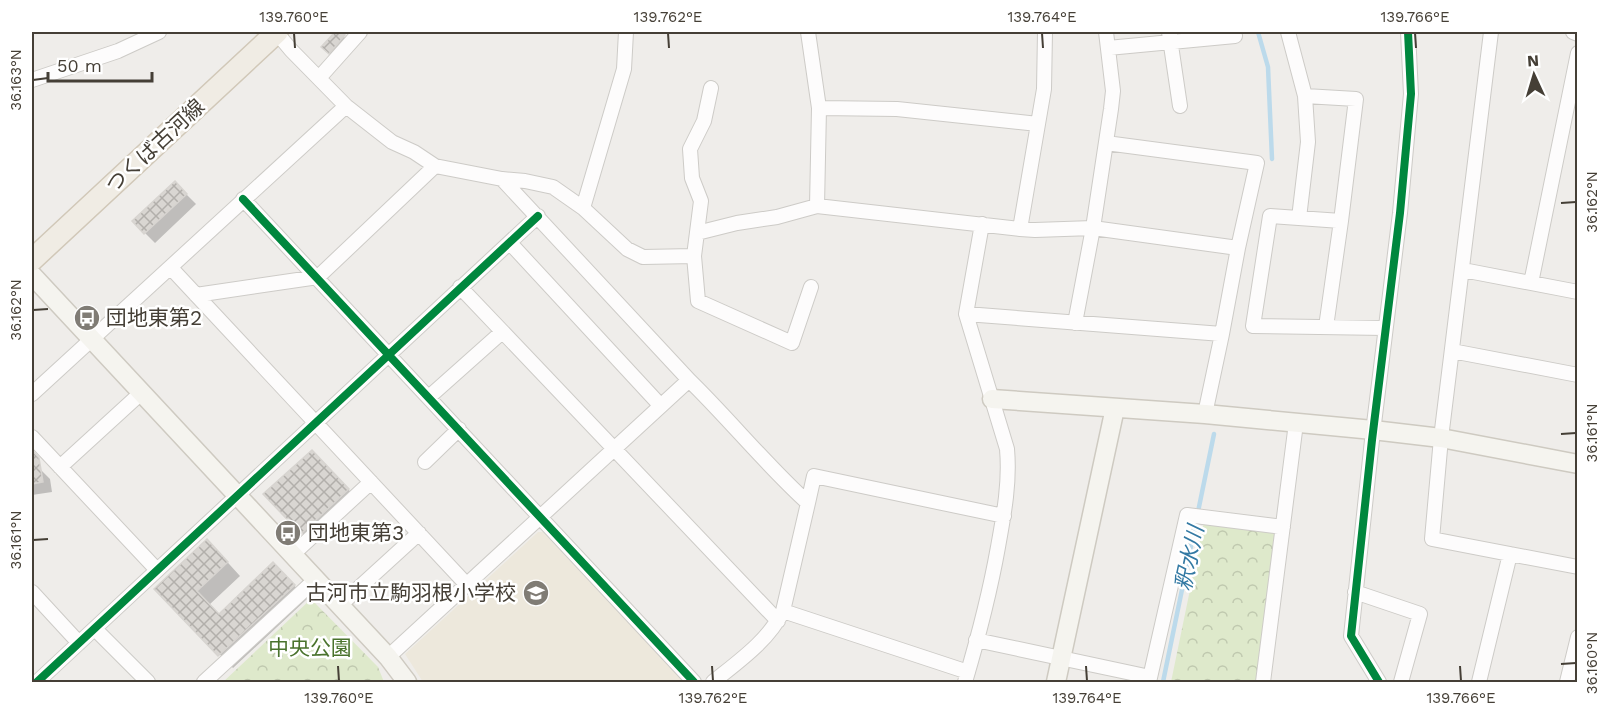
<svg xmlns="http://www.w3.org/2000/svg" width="1609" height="714" font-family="'Work Sans','Noto Sans JP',sans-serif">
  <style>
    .education { fill: #ede8dc }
    .park { fill: url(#park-crowns) }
    .shadow { fill: #0003 }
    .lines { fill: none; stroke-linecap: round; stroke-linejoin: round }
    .stream { stroke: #bcdaeb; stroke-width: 4.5 }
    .building { fill: url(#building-cross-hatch); stroke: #d7d4d0; stroke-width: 1.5 }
    .street-casing { stroke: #cdcbc7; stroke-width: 16 }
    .secondary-casing { stroke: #cecac1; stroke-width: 21 }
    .primary-casing { stroke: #d1c8b8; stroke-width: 24 }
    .street { stroke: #fdfcfc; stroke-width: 14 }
    .secondary { stroke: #f5f4ef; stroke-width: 18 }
    .primary { stroke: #f0ece4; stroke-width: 21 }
    .cycleway-casing { stroke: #fff; stroke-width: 11 }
    .cycleway { stroke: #00873e; stroke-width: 8 }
    .ticks { fill: none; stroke: #453f36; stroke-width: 2 }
    .labels { text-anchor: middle; stroke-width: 5; stroke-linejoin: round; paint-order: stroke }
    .street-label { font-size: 21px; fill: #453f36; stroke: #fff }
    .poi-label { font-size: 21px; fill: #453f36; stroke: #fff; text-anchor: start }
    .park-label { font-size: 21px; fill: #4a732d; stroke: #fff }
    .water-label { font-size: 22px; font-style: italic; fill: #3379a3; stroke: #fff }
    .neatline { fill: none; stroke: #453f36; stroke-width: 2 }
    .ticks-label { font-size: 15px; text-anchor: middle; fill: #453f36 }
  </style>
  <defs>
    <pattern id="park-crowns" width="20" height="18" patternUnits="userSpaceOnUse" patternTransform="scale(1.5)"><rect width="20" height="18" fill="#dee9cb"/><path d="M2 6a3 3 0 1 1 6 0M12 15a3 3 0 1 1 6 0" fill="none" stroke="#c0c9af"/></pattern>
    <pattern id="building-cross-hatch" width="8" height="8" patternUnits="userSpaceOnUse" patternTransform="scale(1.5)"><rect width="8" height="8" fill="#d9d6d2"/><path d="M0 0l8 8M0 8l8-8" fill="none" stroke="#b2afab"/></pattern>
  </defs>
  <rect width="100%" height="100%" fill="#efedea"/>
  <!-- education -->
  <path class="education" d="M538,532H543L684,682H423L405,654Z"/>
  <!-- park -->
  <path class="park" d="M1205,517L1282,531L1261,682H1171Z
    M311,599L378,667L384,682H223Z"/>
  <!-- shadow -->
  <path class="shadow" d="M338,32L350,42L336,59L323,47Z
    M175,183L196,204L155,243L134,222Z
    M322,461L358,500L312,543L265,494Z
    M40,469L50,479L52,492L32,495V470Z
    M220,554L240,576L209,605L219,615L286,577L307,599L233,668L156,589Z"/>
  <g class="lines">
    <!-- stream -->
    <path class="stream" d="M1258,32L1268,67L1272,159
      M1163,682L1214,434"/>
  </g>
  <!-- building -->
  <path class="building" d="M335,32H340L345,35L329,54L321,47Z
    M175,181L187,194L144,234L132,221Z
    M32,450L39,458L43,482L32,484Z
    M312,450L349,489L301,534L263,494Z
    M207,539L228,562L197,591L219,614L273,562L295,585L218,656L154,589Z"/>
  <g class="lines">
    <!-- street casing -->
    <g class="street-casing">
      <path id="street" d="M276,32L291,50L346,106L392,142L414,152L435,166L502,179L525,181L553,187L583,208L627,249L643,257L694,256
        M808,32L819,108L817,206
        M1169,32L1180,106
        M1288,32L1305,96L1356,99L1341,221L1270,216L1253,326L1385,328
        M1491,32L1441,438L1432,539L1578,567
        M1573,32L1578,34
        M1108,48L1235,36L1233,32
        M319,78L360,32
        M32,80L118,51L159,32
        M711,88L704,121L690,149L692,178L701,201L694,256L698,301L792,343L811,287
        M819,108L897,109L1038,124
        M1106,143L1257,163L1238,248L1222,334
        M502,179L689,380C730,420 766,465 808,503L783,611C768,641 739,661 713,682
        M243,199L694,682
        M583,208L624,69L626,32
        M1299,218L1308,142L1305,96
        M1020,229L1035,230L1093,228L1238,248
        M697,233L737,223L777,217L817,206L1020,229L1044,89L1045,32
        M510,243L660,405
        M171,268L467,585
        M1463,270L1578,292
        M1531,283L1578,53
        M460,287L778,621
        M196,295L318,277L435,166
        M966,314L1222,334L1205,414
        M1075,323L1093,228L1111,109L1113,91L1106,32
        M1326,327L1341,221
        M1452,351L1578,375
        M32,394L346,106
        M429,397L502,332
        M32,437L157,570
        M425,462L459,429
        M60,467L141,393
        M808,503L814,476L1004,516
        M292,555L371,482
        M32,592L79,643
        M1355,592L1420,614L1401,682
        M339,606L419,533
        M783,611L968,672
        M95,629L148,682
        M976,640L1150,677
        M388,657L689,380
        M37,682L538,216
        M204,682L315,580
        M965,682C978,638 990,592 998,547C1004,514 1010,482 1007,449L966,314L982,224
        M1149,682L1187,515L1283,527
        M1263,682L1296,423
        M1379,682L1351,636L1372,440L1400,213L1411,94L1408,32
        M1479,682L1510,554
        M1567,682L1578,637"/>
    </g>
    <!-- secondary casing -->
    <g class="secondary-casing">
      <path id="secondary" d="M32,275L388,657L407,682
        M992,399L1205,414L1373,430L1441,438L1578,464
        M1056,682L1115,408"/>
    </g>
    <!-- primary casing -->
    <g class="primary-casing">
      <path id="primary" d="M32,260L277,32"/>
    </g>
    <!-- street -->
    <use href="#street" class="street"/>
    <!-- secondary -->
    <use href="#secondary" class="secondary"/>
    <!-- primary -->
    <use href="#primary" class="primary"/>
    <!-- cycleway casing -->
    <g class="cycleway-casing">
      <path id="cycleway" d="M243,199L694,682
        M37,682L538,216
        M1379,682L1351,636L1372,440L1400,213L1411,94L1408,32"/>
    </g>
    <!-- cycleway -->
    <use href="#cycleway" class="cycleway"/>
  </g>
  <!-- ticks -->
  <path class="ticks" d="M294,33L295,48M668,33L669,48M1042,33L1043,48M1415,33L1416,48M33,80L48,78M1561,203L1576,202M33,310L48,309M1561,434L1576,433M33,540L48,539M1561,664L1576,663M338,666L339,681M712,666L713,681M1086,666L1087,681M1460,666L1461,681"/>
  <!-- icons -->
  <defs>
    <g id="bus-disc" transform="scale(1.35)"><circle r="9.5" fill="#807c75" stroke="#fff"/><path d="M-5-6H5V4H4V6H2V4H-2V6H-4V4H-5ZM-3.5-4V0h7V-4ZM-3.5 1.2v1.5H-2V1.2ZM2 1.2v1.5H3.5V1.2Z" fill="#fff"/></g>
    <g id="school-disc" transform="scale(1.35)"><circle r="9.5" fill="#807c75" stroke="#fff"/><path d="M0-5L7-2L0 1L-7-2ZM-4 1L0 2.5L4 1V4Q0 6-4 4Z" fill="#fff"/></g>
  </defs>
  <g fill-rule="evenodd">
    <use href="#bus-disc" x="87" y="318"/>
    <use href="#bus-disc" x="288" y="533"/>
    <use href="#school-disc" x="536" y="593"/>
  </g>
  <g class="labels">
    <!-- street labels -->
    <g class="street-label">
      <text transform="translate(155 146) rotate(-43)" y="7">つくば古河線</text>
    </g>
    <!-- poi labels -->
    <g class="poi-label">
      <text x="106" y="325">団地東第2</text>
      <text x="308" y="540">団地東第3</text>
      <text x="516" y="600" text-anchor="end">古河市立駒羽根小学校</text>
    </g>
    <!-- park labels -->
    <g class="park-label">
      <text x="310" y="655">中央公園</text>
    </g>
    <!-- water labels -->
    <g class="water-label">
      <text transform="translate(1189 558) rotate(-78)" y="8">釈水川</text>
    </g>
  </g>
  <!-- border -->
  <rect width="1609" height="714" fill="none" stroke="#ffffff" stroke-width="66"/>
  <!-- north arrow -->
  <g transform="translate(1534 75) rotate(356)" stroke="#ffffff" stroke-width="4.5" paint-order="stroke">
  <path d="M0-4.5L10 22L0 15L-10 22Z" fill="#453f36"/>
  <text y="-9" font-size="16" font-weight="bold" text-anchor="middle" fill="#453f36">N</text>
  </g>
  <!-- scale -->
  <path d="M48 72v9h104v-9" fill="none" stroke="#453f36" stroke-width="3"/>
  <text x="57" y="72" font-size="18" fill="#453f36" stroke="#ffffff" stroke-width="4.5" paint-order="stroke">50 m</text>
  <rect x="33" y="33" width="1543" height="648" class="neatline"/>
  <g class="ticks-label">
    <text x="294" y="22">139.760°E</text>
    <text x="668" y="22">139.762°E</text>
    <text x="1042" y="22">139.764°E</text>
    <text x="1415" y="22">139.766°E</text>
    <text transform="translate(16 80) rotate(-90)" y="5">36.163°N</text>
    <text transform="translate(1592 202) rotate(-90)" y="5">36.162°N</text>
    <text transform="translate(16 310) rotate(-90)" y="5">36.162°N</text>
    <text transform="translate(1592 433) rotate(-90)" y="5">36.161°N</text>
    <text transform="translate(16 540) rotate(-90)" y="5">36.161°N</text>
    <text transform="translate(1592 663) rotate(-90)" y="5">36.160°N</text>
    <text x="339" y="703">139.760°E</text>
    <text x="713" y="703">139.762°E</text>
    <text x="1087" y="703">139.764°E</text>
    <text x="1461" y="703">139.766°E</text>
  </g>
</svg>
